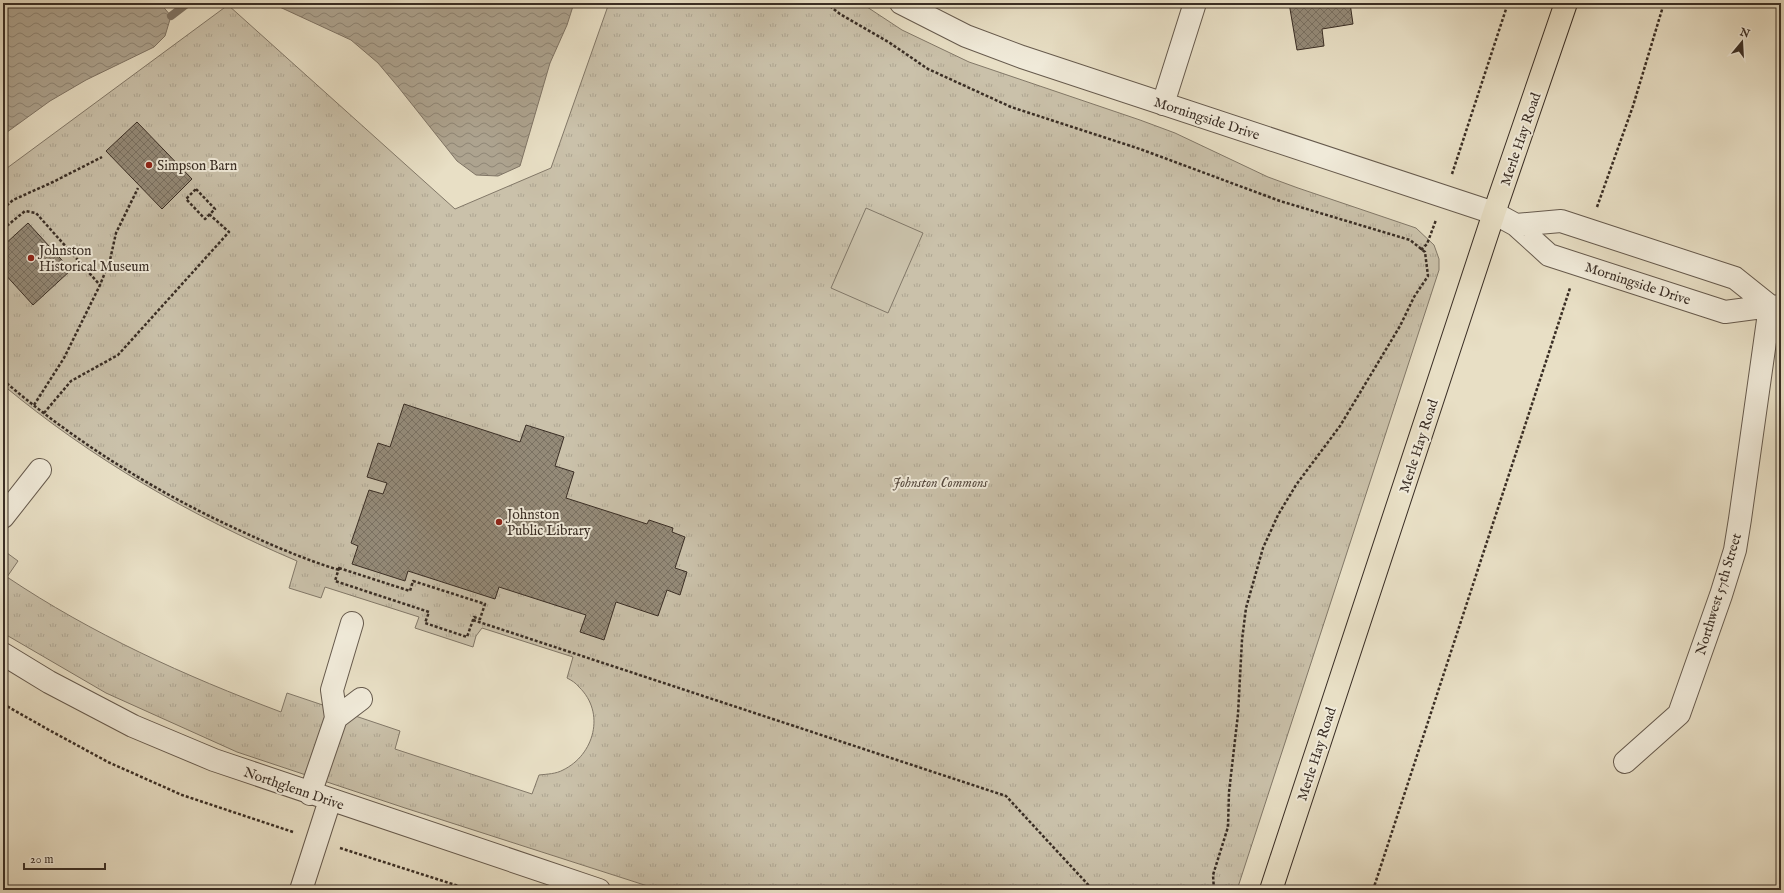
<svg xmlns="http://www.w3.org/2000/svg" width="1784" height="893" font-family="'IM FELL English',serif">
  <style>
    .park { fill: url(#park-tufts); stroke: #827868 }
    .pitch { fill: #cac1aa; stroke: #827868 }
    .water { fill: url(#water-waves); stroke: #7f7465 }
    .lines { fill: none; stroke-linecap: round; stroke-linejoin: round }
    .stream { stroke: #7f7465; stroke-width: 8 }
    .building { fill: url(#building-cross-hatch); stroke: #3a2e25 }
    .minor-casing { stroke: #665a4d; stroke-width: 24 }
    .major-casing { stroke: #3a2e25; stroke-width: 24 }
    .path { stroke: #3a2e25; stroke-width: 2.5; stroke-dasharray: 3 2; stroke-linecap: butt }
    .minor { stroke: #f0ead9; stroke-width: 22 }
    .major { stroke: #e8dfc5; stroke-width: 22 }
    .poi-dot { fill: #8f2418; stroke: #f0ead9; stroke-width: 1.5 }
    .labels { text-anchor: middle; stroke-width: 4; stroke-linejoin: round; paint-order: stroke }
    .street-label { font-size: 14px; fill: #3a2e25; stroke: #f0ead9 }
    .poi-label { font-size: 14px; fill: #3a2e25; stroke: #f0ead9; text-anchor: start }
    .park-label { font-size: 14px; font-style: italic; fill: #574b40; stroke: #f0ead9 }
  </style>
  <defs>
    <pattern id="park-tufts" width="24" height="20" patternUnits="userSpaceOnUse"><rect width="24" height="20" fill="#cac1aa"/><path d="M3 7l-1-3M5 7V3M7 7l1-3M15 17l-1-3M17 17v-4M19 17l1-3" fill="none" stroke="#aea692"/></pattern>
    <pattern id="water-waves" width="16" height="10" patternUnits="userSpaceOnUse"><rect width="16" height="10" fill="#ada38f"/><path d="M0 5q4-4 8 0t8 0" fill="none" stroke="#8e8575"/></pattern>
    <pattern id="building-cross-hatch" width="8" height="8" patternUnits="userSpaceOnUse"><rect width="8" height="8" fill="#948a78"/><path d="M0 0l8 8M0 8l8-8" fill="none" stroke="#7a7162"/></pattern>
  </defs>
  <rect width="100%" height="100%" fill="#e8dfc5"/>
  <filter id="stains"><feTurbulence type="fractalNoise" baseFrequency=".005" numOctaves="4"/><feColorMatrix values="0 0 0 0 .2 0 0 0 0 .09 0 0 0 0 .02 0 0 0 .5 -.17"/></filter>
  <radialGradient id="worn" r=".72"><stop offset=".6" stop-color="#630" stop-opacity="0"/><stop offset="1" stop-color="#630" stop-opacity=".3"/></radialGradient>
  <!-- park -->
  <path class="park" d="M609,3H861L902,30L969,62L1140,120L1175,133L1268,177L1298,188L1416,228L1434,245L1439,259V270L1237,890H660L405,808L237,752L106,693L3,633V550L18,561L7,577C92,634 185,676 281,712L287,693L400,731L395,749L532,794L539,775C547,774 556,774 563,770C594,755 606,713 579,687C576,683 571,680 567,678L573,657L482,628L476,636L473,647L415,628L419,617L325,587L321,598L289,588L297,561C191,516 92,459 3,385V171L228,5L455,209L551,168Z"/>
  <!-- pitch -->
  <path class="pitch" d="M866,208L923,233L888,313L831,288Z"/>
  <!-- water -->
  <path class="water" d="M3,3H160L171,16L165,36L154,47L86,80L50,101L3,135Z
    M271,3H574L567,25L550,63L520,166L498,176L476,175L457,161L399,88L378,63L351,40Z"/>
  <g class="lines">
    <!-- stream -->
    <path class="stream" d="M171,16L188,3"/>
  </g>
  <!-- building -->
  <path class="building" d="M1289,3H1350L1353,24L1322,29L1324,46L1297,50Z
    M137,122L192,179L162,209L106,151Z
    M28,223L71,270L33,305L3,272V246Z
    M404,404L520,442L526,425L564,437L555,466L574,472L566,498L647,524L649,520L673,528L672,532L685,537L675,568L687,572L680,595L667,590L658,616L616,602L604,640L580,632L586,615L499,587L495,599L408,571L405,581L352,564L358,546L351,543L369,490L383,494L387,483L367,477L378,443L390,447Z"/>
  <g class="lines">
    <!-- minor casing -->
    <g class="minor-casing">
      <path id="minor" d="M901,3L966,36L1022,57L1494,213L1516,225L1549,255L1725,312L1770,306L1735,278L1561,221L1516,225
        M1163,104L1195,3
        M3,517L40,470
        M3,654L49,682L133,726L214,760L599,890
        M336,718L361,699
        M1625,762L1679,714L1721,595L1735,550L1740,519L1770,306L1781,307
        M310,794L336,718L332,690L352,623
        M301,890L330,800"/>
    </g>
    <!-- major casing -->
    <g class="major-casing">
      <path id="major" d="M1271,890L1494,213L1566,3"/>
    </g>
    <!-- path -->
    <path class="path" d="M826,3L840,14L890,43L928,69L1011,107L1140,149L1280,201L1410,240L1425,252L1428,276L1414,297L1400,326L1340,426L1296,485L1278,515L1263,548L1246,608L1242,640L1238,714L1229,792L1228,827L1213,875L1214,890
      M1452,174L1508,3
      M196,189L215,209L205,219L186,199Z
      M1597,207L1633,106L1664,3
      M3,209L13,200L53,182L102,157
      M3,229L25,211L36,213L100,285
      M1421,250L1427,244L1436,220
      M3,380C75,442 157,493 243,532C274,546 306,560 339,570
      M34,405L64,358L100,285L110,260L116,233L138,188
      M44,413L71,381L118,355L229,232L209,214
      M339,568L410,591L413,581L485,604L480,619L474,617L467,637L425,623L429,612L335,581Z
      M473,620L1006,796L1093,890
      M3,704L49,730L108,762L182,795L293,832
      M340,848L471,890
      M1373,890L1570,288"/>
    <!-- minor -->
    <use href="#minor" class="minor"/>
    <!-- major -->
    <use href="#major" class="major"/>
  </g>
  <!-- markers -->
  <g class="poi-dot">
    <circle cx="149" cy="165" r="4"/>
    <circle cx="31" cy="258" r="4"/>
    <circle cx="499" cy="522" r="4"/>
  </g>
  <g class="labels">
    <!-- street labels -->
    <g class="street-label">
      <text transform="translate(1207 118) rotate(18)" y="5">Morningside Drive</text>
      <text transform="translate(1520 139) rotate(-71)" y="5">Merle Hay Road</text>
      <text transform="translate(1638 283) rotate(18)" y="5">Morningside Drive</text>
      <text transform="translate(1418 446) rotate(-72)" y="5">Merle Hay Road</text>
      <text transform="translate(1718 594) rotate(-73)" y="5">Northwest 57th Street</text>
      <text transform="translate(1316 754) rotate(-72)" y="5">Merle Hay Road</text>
      <text transform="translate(294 788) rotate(19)" y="5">Northglenn Drive</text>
    </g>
    <!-- poi labels -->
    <g class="poi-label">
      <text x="157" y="170">Simpson Barn</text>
      <text x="39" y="255">Johnston<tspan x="39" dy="16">Historical Museum</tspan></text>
      <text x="507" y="519">Johnston<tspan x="507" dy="16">Public Library</tspan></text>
    </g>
    <!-- park labels -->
    <g class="park-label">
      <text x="940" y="487">Johnston Commons</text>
    </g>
  </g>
  <!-- margin -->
  <rect width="1784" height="893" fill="none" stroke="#e8dfc5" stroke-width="16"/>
  <rect x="4" y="4" width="1776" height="885" fill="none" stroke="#3a2e25" stroke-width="2"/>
  <rect x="8" y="8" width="1768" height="877" fill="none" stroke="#3a2e25"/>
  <!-- north arrow -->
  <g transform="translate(1742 42) rotate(18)" stroke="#f0ead9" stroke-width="3" paint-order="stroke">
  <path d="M0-3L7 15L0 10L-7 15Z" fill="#3a2e25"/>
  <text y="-6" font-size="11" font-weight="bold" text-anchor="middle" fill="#3a2e25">N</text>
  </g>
  <!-- scale -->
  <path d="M24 863v6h81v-6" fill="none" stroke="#3a2e25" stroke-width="2"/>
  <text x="30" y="863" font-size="12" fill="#3a2e25" stroke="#f0ead9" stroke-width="3" paint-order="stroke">20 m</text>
  <rect width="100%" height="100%" filter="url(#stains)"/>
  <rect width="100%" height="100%" fill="url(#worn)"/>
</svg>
